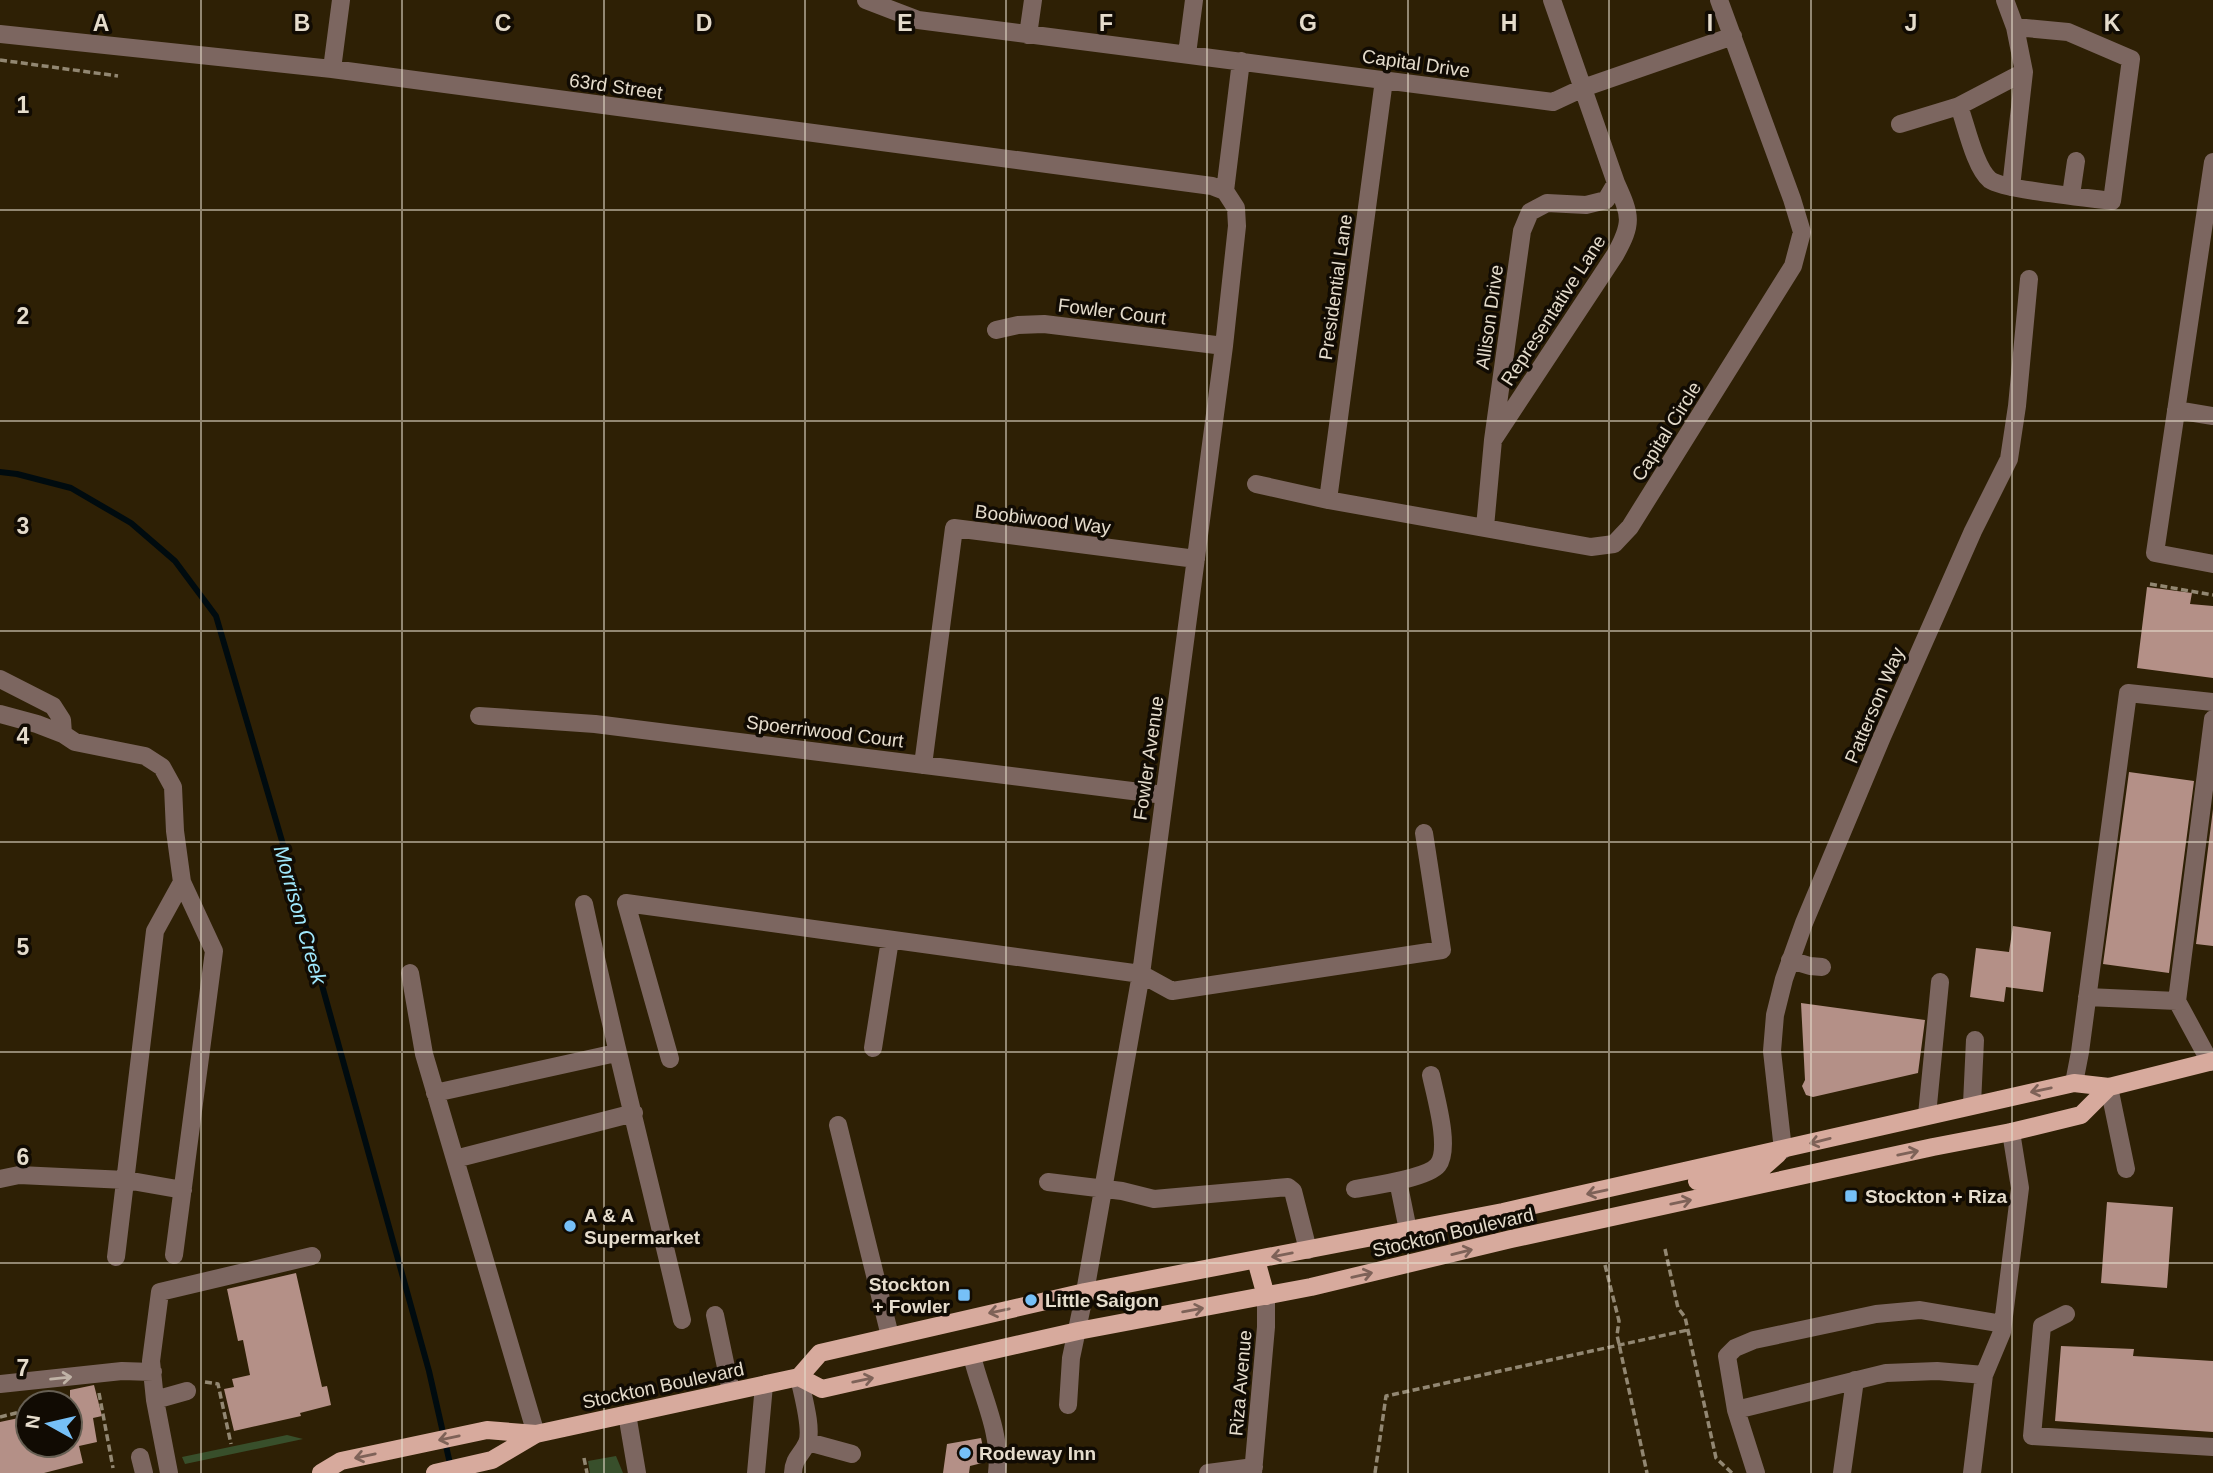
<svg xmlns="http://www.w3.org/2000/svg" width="2213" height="1473" font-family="Arial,sans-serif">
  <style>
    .green { fill: #384f2b }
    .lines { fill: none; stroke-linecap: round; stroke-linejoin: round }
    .stream { stroke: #000b0f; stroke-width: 6 }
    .building { fill: #b49087 }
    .path { stroke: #928772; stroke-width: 3.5; stroke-dasharray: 7 3.5; stroke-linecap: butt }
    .minor { stroke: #7c6660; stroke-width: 18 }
    .major { stroke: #d7aa9d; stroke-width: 18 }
    .oneway { stroke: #7e6258 }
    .oneway2 { stroke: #c0b3a6 }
    .grid { fill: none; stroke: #e5dccc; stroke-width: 2; stroke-opacity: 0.55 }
    .poi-dot { fill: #76c0f7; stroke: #110b03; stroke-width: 2.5 }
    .labels { text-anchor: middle; stroke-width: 7; stroke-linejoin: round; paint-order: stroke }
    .street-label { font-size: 19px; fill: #e5dccc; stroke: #110b03 }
    .poi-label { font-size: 19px; font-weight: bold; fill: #e5dccc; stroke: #110b03; text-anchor: start }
    .water-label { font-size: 21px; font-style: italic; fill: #a0e8fd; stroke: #110b03 }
    .grid-label { font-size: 23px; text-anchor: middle; font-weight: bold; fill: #e5dccc; stroke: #110b03; stroke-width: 7; stroke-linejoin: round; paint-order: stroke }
  </style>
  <rect width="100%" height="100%" fill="#2e2005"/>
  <!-- green -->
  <path class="green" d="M287,1435L303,1439L185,1464L182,1457Z
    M616,1456L623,1473H590L588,1461Z"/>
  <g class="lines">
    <!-- stream -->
    <path class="stream" d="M0,472L17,474L71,488L131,523L175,561L216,616L282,841L429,1371L451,1468"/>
  </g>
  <!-- building -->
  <path class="building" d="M2147,587L2192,593L2190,604L2213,606V678L2137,668Z
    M2129,772L2194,781L2169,973L2103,964Z
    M2213,809V946L2196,944Z
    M2013,926L2051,932L2043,992L2006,987L2004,1002L1970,997L1976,948L2009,952Z
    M1801,1003L1925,1020L1918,1073L1813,1097L1806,1095L1802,1086L1805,1080Z
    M2107,1202L2173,1207L2167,1288L2101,1283Z
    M296,1273L322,1387L327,1386L331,1405L300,1413L301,1416L234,1431L224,1389L234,1387L232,1379L250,1375L243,1340L238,1341L227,1289Z
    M2061,1346L2134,1349L2133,1356L2213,1361V1432L2055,1421Z
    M94,1385L102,1416L93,1418L97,1442L79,1446L83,1463L44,1473H0V1422L28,1416V1445H70V1390Z
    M981,1438L986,1462L970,1466L969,1473H943L947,1444Z"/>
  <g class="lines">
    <!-- path -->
    <path class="path" d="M0,60L118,76
      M2150,584L2213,595
      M1665,1249L1678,1308L1685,1317L1716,1458L1732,1473
      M1605,1265L1619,1321L1617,1335L1647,1473
      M205,1382L218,1384L231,1444
      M99,1393L113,1468
      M0,1417L28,1410
      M584,1458L587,1473
      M1375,1473L1386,1396L1688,1330"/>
    <!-- minor -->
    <path class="minor" d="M866,0L918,20L1553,102L1583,88L1733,36
      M2005,0L2015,27L2024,72L2011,187
      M0,34L332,69L1212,186L1225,191
      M1028,35L1033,0
      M1187,54L1194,0
      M332,69L341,0
      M1959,106C1966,125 1975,168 1990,180C2004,190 2090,198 2112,201L2131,59L2068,32L2015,27
      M1900,124L1959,106L2024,72
      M2213,162L2155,553L2213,564
      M1225,191L1241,61
      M2071,195L2076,161
      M996,330L1018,325L1044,324L1224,346
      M2176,410L2213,416
      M1493,440L1615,255C1633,223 1631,216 1616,183L1552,0
      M1256,484L1328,500L1591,547L1614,544L1630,527L1793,266L1802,232L1792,199L1719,0
      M1328,500L1384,80
      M1485,527L1493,440L1522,231L1530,212L1547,203L1586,205L1606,200L1616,183
      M0,679L53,706L62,720L63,734
      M0,714L37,724L63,734L75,742L145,756L162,767L173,787L175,831L182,882L214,951L174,1255
      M479,716L595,724L1164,795
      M923,765L954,528L1196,559
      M584,904C614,1044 650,1181 682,1320
      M1790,960L1810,966L1822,967
      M410,973L424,1054L536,1434
      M2087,997L2177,1001
      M873,1048L890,940
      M670,1059L626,903L1141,974L1172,991L1442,950L1424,833
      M2210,1062L2177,1001L2213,719
      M2074,1083L2080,1052L2128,693L2213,702
      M2109,1087L2126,1169
      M435,1093L616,1053
      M1972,1104L1975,1040
      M1927,1115L1940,982
      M838,1125L890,1336
      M1783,1150L1772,1051L1775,1015L1784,979L1804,923L1882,737L1973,531L2009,459L2017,406L2029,279
      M455,1159L634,1113
      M0,1179L19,1175L126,1180L183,1190
      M1398,1181L1408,1230
      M1048,1182L1122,1191L1154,1199L1288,1187L1293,1191L1308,1250
      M1355,1189C1372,1186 1428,1178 1438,1165C1451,1148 1435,1095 1431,1075
      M116,1257L155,931L182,882
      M2066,1314L2042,1326L2032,1436L2213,1447
      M715,1315L731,1391
      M972,1356C981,1394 1002,1433 997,1473
      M1984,1375L1937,1371L1886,1373L1736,1410L1727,1356L1735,1348L1754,1340L1876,1314L1920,1310L2003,1324
      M0,1384L122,1371L153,1372
      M155,1400L187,1391
      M1068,1405L1071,1358L1085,1292L1141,974L1224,346L1237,226L1236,208L1225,191
      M1736,1410L1756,1473
      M627,1414L637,1473
      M808,1442L852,1454
      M140,1457L144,1473
      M169,1473L155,1400L151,1361L160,1292L312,1256
      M756,1473L764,1385
      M793,1473C794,1457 801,1456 807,1443C813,1429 802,1393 799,1377
      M1208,1473L1254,1467
      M1253,1473L1266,1327V1296
      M1842,1473L1855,1380
      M1972,1473L1984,1375L2002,1332L2020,1188L2011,1132"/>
    <!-- major -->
    <path class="major" d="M1697,1181L1761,1169L1778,1154
      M1256,1260L1266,1296
      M799,1377L822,1389L1078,1331L1311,1287L1511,1239L1933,1147L2011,1132L2081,1115L2109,1087
      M321,1473L341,1461L487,1430L536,1434L799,1377L820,1353L1085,1292L1503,1212L2074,1083L2109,1087L2213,1061
      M435,1473L492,1460L536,1434"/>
  </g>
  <!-- one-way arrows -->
  <defs><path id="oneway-shaft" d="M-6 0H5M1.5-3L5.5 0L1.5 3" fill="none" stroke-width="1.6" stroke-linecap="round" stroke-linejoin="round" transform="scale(1.75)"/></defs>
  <g class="oneway">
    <use href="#oneway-shaft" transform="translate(2041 1090) rotate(168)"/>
    <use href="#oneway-shaft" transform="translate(1820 1141) rotate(166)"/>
    <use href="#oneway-shaft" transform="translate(1908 1153) rotate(-12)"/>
    <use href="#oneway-shaft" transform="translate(1597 1192) rotate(168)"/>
    <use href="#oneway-shaft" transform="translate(1681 1202) rotate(-12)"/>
    <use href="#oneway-shaft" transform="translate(1462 1252) rotate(-14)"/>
    <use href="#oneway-shaft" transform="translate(1282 1255) rotate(169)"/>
    <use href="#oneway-shaft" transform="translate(1362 1275) rotate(-13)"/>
    <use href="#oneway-shaft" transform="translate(1193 1310) rotate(-10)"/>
    <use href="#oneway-shaft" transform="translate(999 1311) rotate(168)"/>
    <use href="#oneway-shaft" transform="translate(863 1380) rotate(-12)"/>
    <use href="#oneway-shaft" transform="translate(449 1438) rotate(168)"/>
    <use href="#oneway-shaft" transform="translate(365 1456) rotate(168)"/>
  </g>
  <use class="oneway2" href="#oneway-shaft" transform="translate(61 1378) rotate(-6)"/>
  <!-- grid -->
  <path class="grid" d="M201,0V1473M402,0V1473M604,0V1473M805,0V1473M1006,0V1473M1207,0V1473M1408,0V1473M1609,0V1473M1811,0V1473M2012,0V1473M0,210H2213M0,421H2213M0,631H2213M0,842H2213M0,1052H2213M0,1263H2213"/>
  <!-- markers -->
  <g class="poi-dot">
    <rect x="1844" y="1189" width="14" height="14" rx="3.5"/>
    <circle cx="570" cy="1226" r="7"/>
    <rect x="957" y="1288" width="14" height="14" rx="3.5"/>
    <circle cx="1031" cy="1300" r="7"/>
    <circle cx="965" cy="1453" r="7"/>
  </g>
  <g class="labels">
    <!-- street labels -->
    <g class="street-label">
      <text transform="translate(1416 63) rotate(8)" y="7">Capital Drive</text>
      <text transform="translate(616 86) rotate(8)" y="7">63rd Street</text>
      <text transform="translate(1335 287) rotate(-82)" y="7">Presidential Lane</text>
      <text transform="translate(1553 310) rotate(-57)" y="7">Representative Lane</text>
      <text transform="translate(1112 311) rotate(7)" y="7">Fowler Court</text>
      <text transform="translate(1489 317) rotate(-82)" y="7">Allison Drive</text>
      <text transform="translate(1666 431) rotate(-58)" y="7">Capital Circle</text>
      <text transform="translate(1043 519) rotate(7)" y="7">Boobiwood Way</text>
      <text transform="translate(1874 705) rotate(-67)" y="7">Patterson Way</text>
      <text transform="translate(825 731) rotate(7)" y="7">Spoerriwood Court</text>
      <text transform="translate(1148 758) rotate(-82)" y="7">Fowler Avenue</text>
      <text transform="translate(1453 1232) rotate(-13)" y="7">Stockton Boulevard</text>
      <text transform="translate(1240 1383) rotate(-85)" y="7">Riza Avenue</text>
      <text transform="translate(663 1385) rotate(-12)" y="7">Stockton Boulevard</text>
    </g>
    <!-- poi labels -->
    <g class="poi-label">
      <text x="1865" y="1203">Stockton + Riza</text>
      <text x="584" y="1222">A &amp; A<tspan x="584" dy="22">Supermarket</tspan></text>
      <text x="950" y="1291" text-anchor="end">Stockton<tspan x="950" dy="22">+ Fowler</tspan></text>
      <text x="1045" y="1307">Little Saigon</text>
      <text x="979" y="1460">Rodeway Inn</text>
    </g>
    <!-- water labels -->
    <g class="water-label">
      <text transform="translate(300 915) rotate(74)" y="7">Morrison Creek</text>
    </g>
  </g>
  <g class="grid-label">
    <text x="101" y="31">A</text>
    <text x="302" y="31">B</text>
    <text x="503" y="31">C</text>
    <text x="704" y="31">D</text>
    <text x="905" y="31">E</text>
    <text x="1106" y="31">F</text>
    <text x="1308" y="31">G</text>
    <text x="1509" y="31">H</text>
    <text x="1710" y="31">I</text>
    <text x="1911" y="31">J</text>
    <text x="2112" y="31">K</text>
    <text x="23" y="113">1</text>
    <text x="23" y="324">2</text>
    <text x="23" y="534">3</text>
    <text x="23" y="744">4</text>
    <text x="23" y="955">5</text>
    <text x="23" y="1165">6</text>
    <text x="23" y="1376">7</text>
  </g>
  <!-- north arrow -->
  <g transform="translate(49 1424) rotate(278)"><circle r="33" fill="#110b03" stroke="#665f53" stroke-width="2"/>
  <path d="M0-5L12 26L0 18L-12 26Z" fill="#76c0f7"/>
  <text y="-10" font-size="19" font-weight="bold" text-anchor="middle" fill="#e5dccc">N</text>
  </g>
</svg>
